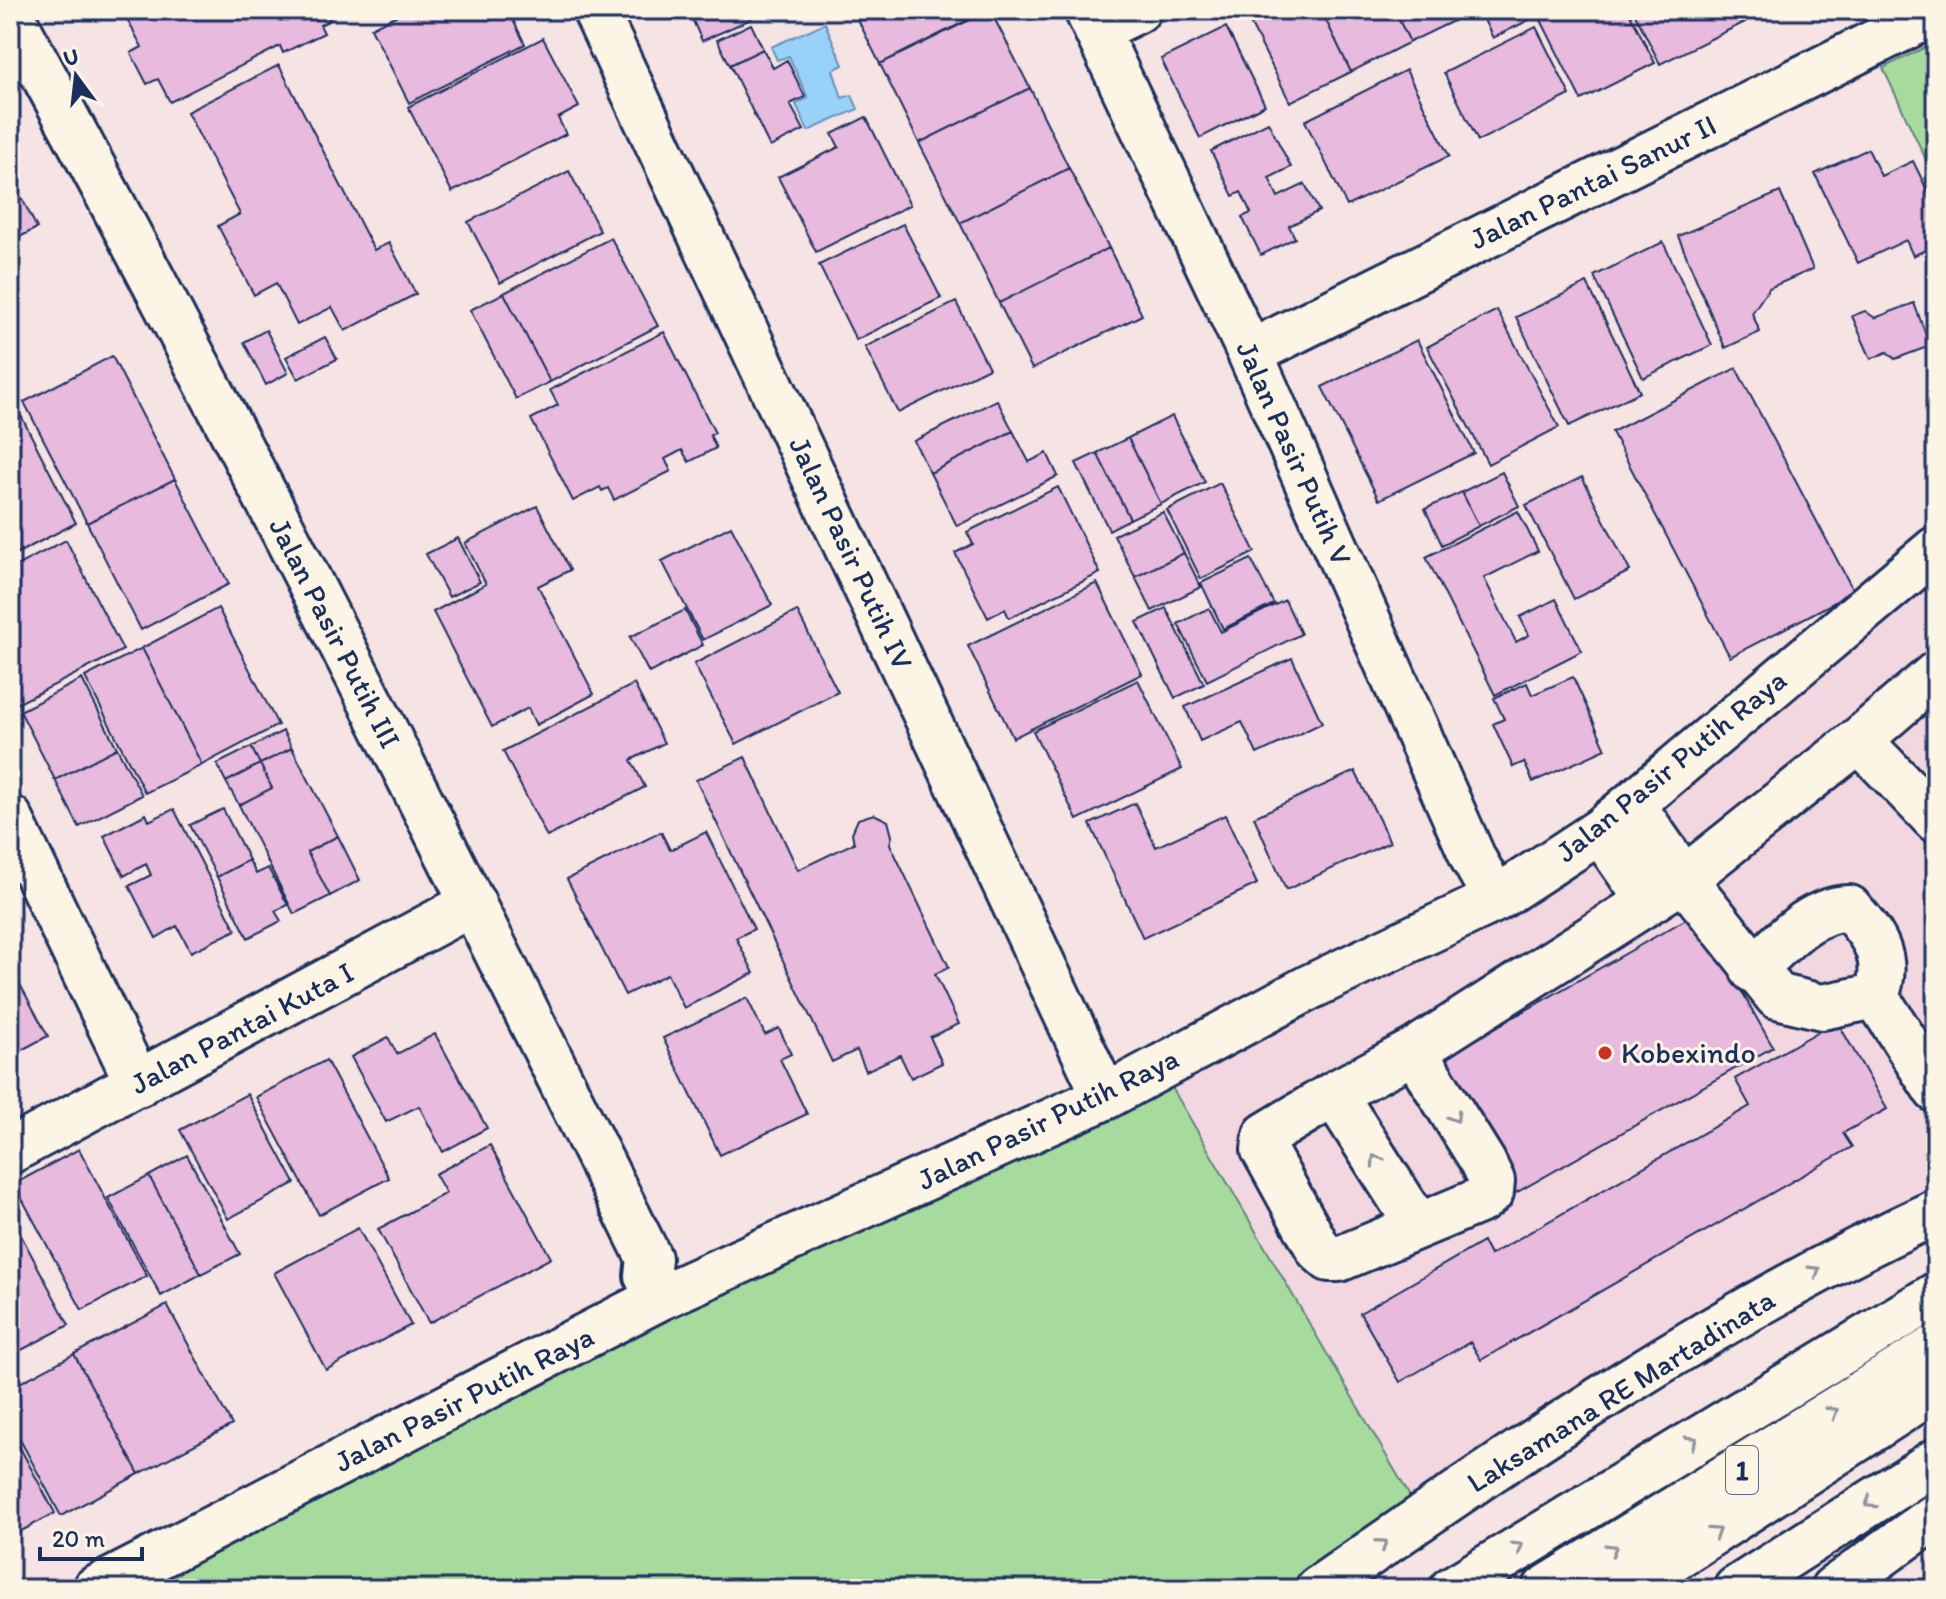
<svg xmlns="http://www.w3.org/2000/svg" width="1946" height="1599" font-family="Itim,sans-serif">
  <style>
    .built { fill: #f2d7e1 }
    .green { fill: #a7db9d; stroke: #61857e; stroke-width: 2 }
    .water { fill: #99d2f8; stroke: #6791ba; stroke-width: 2 }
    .building { fill: #e8badd; stroke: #1b2f5e; stroke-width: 2 }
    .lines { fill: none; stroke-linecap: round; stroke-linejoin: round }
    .minor-casing { stroke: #1b2f5e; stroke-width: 50 }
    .highway-casing { stroke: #1b2f5e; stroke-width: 50 }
    .minor { stroke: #fcf5e5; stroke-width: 44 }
    .highway { stroke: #fcf5e5; stroke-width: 44 }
    .oneway { stroke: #8c92a2 }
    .poi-dot { fill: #c8321e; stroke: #fcf5e5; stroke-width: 3 }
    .labels { text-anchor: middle; stroke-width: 6; stroke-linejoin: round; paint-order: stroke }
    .shield { fill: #fcf5e5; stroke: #5e6a86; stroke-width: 2 }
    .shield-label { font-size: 28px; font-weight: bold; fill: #1b2f5e }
    .street-label { font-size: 30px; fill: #1b2f5e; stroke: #fcf5e5 }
    .poi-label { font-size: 30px; fill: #1b2f5e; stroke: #fcf5e5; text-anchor: start }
  </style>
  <rect width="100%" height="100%" fill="#f6e3e3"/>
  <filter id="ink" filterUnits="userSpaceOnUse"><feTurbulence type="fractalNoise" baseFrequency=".0125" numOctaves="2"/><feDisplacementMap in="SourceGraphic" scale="16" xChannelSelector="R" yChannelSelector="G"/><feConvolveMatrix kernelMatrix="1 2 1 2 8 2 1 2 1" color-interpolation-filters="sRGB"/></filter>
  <g filter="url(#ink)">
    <!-- built -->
    <path class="built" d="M1936,549V1212L1422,1517L1160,1067L1496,899Z"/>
    <!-- green -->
    <path class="green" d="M1936,42V181L1883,68Z
      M1160,1067L1422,1517L1318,1589H95Z"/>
    <!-- water -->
    <path class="water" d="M825,23L843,65L833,70L842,98L852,95L858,109L808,131L796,104L808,98L789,56L777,60L771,47Z"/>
    <!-- building -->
    <path class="building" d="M148,10H325L330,20L320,25L324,33L283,53L280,46L170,102L158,79L147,84L131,53L142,47L128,21Z
      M407,10H508L525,44L409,103L371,28Z
      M693,10H747L751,19L702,41L689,12Z
      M853,10H988L880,64Z
      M990,10L1030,88L919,143L880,64Z
      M1260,10H1321L1351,72L1290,102L1247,17Z
      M1321,10H1394L1410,42L1351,72Z
      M1394,10H1476L1410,42Z
      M1504,10H1527L1531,19L1493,38L1484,20Z
      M1536,10H1628L1655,63L1581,100Z
      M1633,10H1738L1745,22L1660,64Z
      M751,24L763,49L730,65L717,40Z
      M1226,27L1265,105L1200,138L1161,59Z
      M1536,27L1570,95L1478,141L1444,73Z
      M543,38L579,107L558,118L566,134L452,192L408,107Z
      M763,49L773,68L787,60L805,97L790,104L804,130L770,147L730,65Z
      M279,65L374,250L389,243L416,294L345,331L332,307L297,325L276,283L254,295L218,226L240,214L187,112Z
      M1406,70L1449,156L1347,206L1305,121Z
      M1030,88L1069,168L960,223L919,143Z
      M866,117L910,205L816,252L778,177L839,147L832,134Z
      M1268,122L1291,167L1269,178L1278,197L1305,184L1319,211L1289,226L1295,238L1261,255L1242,217L1251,213L1241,192L1233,196L1211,151Z
      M1868,149L1881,176L1913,161L1936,208V245L1913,256L1906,240L1858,263L1815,174Z
      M1069,168L1109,248L999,303L960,223Z
      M569,171L600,231L500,283L468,222Z
      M10,175L37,228L10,242Z
      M1780,192L1813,269L1769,288L1752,313L1760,332L1725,348L1678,236Z
      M903,224L941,298L856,340L819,265Z
      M611,238L658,326L550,382L504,293Z
      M1663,242L1712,345L1643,378L1594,276Z
      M1109,248L1142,315L1032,369L999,303Z
      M1587,283L1640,392L1569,426L1516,317Z
      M504,293L550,382L516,399L470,310Z
      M956,302L989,368L898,413L865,347Z
      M1914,303L1930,346L1895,359L1887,352L1871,359L1852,316L1865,311L1875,318Z
      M1497,310L1559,427L1488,464L1427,347Z
      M266,330L288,373L266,385L244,342Z
      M664,332L715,433L710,435L716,448L689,462L682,450L665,459L671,471L614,500L608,488L602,491L600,487L573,501L531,419L558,405L550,390Z
      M325,337L337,359L298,379L286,357Z
      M1417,340L1474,453L1379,500L1322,387Z
      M112,356L175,479L87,523L24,402Z
      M1736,368L1854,592L1730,657L1612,432Z
      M997,400L1013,431L930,473L914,441Z
      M17,408L76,523L10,557V411Z
      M1172,416L1205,482L1161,504L1128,438Z
      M1013,431L1029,462L1047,453L1058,476L957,526L930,473Z
      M1128,438L1161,504L1130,519L1097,453Z
      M1097,453L1130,519L1109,530L1076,463Z
      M1502,472L1519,506L1479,526L1462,492Z
      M1582,477L1630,571L1574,599L1526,505Z
      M175,479L229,584L141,630L87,523Z
      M1220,483L1255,552L1201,579L1167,510Z
      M1058,487L1100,573L1009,618L1005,609L988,618L955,553L973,544L967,532Z
      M1462,492L1479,526L1442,545L1425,509Z
      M537,506L570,570L538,586L594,694L536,725L528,708L492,727L433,612L486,584L465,543Z
      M1518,511L1538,551L1484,578L1516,642L1529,635L1520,617L1556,599L1582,651L1495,695L1426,557Z
      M1163,512L1184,553L1135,577L1114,535Z
      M731,526L772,605L703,640L662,561Z
      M458,538L480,582L449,597L426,554Z
      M66,540L123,650L17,704L10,690V569Z
      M1184,553L1201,587L1152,611L1135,577Z
      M1251,559L1274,604L1223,629L1201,583Z
      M1097,583L1142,674L1013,738L968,646Z
      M1285,600L1301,634L1207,681L1178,624L1209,608L1221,632Z
      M218,608L278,725L202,765L142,648Z
      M1166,608L1204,684L1175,698L1137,622Z
      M685,610L703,645L649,673L630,637Z
      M797,611L838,692L736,744L694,664Z
      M142,648L202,765L145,793L85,677Z
      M1292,658L1322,723L1257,754L1242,722L1200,741L1185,707Z
      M1573,677L1606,749L1533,782L1524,762L1513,767L1493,724L1504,719L1494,698L1527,683L1532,695Z
      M82,679L117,748L55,780L20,711Z
      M1138,680L1182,769L1077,820L1033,731Z
      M634,684L664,743L631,760L645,787L547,837L503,751Z
      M283,731L292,748L260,764L251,747Z
      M251,747L260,764L226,782L217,764Z
      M117,748L142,795L79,827L55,780Z
      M292,748L338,836L307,852L330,896L294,914L239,805L272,788L260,764Z
      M745,757L798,870L854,843L852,833L858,819L874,814L888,821L892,836L890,844L949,967L935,974L959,1024L930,1037L942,1063L911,1078L900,1055L866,1071L857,1050L832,1062L696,780Z
      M260,764L272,788L239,805L226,782Z
      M1355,771L1390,842L1286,890L1254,817Z
      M1135,803L1156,847L1225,815L1257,884L1143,938L1090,824Z
      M174,809L236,930L191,952L177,926L156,938L129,886L151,875L146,864L124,876L104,836L146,814L149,821Z
      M223,809L249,860L217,877L190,825Z
      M661,832L670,850L706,832L754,929L736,938L754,973L684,1008L667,974L625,995L567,879Z
      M338,836L360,880L330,896L307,852Z
      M249,860L256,874L268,868L288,905L275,911L281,921L248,938L217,877Z
      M1697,913L1773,1047L1514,1194L1438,1060Z
      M10,966L48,1036L10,1056Z
      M747,998L765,1035L779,1028L791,1054L780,1059L807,1114L720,1155L663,1038Z
      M1837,1021L1887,1109L1843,1133L1852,1147L1481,1360L1470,1342L1400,1382L1360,1313L1483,1242L1490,1255L1750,1106L1735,1079Z
      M435,1034L487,1128L443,1152L419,1106L386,1122L351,1057L388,1037L397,1054Z
      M326,1060L389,1178L319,1215L256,1097Z
      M247,1094L295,1183L228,1219L180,1130Z
      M490,1145L551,1258L429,1323L378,1229L446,1193L435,1174Z
      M79,1149L147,1276L82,1310L14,1184Z
      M187,1155L240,1254L201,1274L149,1176Z
      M149,1176L201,1274L161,1296L108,1198Z
      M10,1215L69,1325L10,1356Z
      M358,1228L411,1325L326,1370L274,1273Z
      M167,1305L232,1425L139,1474L74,1354Z
      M74,1354L139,1474L61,1516L10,1421V1388Z
      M10,1429L55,1513L10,1537Z"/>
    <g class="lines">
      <!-- minor casing -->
      <g class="minor-casing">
        <path id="minor" d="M595,10L1105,1097
          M1087,10L1250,353L1474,860L1496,899
          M10,13C233,423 442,840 649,1258L647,1276L659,1298
          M1097,30L1138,10
          M1250,353L1936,12
          M1859,740L1936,674
          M1632,804L1684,879L1777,996L1822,1007L1876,996L1936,1090
          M10,818L138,1084
          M1600,831L1648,900
          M1753,970C1781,944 1809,909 1849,908C1874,935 1891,959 1876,996
          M1334,1094L1266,1135L1264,1150L1319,1250L1329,1259H1339L1481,1200L1491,1192L1492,1181L1483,1162L1414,1051
          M10,1151L473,903
          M1418,1226L1334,1094L1414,1051L1684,879L1859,740L1936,820
          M95,1589L659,1298L1105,1097L1310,987L1496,899L1600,831L1936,549
          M1318,1589C1516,1452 1717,1313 1936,1212"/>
      </g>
      <!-- highway casing -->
      <g class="highway-casing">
        <path id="highway" d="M1452,1589L1936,1295
          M1545,1589L1936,1347
          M1626,1589L1936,1388
          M1736,1589L1936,1461
          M1833,1589L1936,1516"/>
      </g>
      <!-- minor -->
      <use href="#minor" class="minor"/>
      <!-- highway -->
      <use href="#highway" class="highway"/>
    </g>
    <!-- one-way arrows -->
    <defs><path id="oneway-chevron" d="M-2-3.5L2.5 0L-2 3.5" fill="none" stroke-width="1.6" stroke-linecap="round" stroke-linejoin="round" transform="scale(2)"/></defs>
    <g class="oneway">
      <use href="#oneway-chevron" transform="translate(1455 1117) rotate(58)"/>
      <use href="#oneway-chevron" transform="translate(1376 1160) rotate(-123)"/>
      <use href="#oneway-chevron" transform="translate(1815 1271) rotate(-31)"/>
      <use href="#oneway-chevron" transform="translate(1833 1412) rotate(-32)"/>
      <use href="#oneway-chevron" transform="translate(1692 1441) rotate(-31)"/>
      <use href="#oneway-chevron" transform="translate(1870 1503) rotate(147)"/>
      <use href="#oneway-chevron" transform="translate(1715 1532) rotate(-33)"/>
      <use href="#oneway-chevron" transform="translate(1382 1544) rotate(-35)"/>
      <use href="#oneway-chevron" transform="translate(1518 1547) rotate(-32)"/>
      <use href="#oneway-chevron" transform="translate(1612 1549) rotate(-31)"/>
    </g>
  </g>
  <!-- markers -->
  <circle class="poi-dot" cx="1605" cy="1053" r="8"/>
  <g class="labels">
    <!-- shield labels -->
    <rect class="shield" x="1726" y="1446" width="32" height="48" rx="6"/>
    <g class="shield-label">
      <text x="1742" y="1480">1</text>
    </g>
    <!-- street labels -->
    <g class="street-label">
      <text transform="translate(1593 182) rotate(-26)" y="10">Jalan Pantai Sanur II</text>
      <text transform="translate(1294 453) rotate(66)" y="10">Jalan Pasir Putih V</text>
      <text transform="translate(851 553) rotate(65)" y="10">Jalan Pasir Putih IV</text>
      <text transform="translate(335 633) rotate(63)" y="10">Jalan Pasir Putih III</text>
      <text transform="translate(1671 766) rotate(-39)" y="10">Jalan Pasir Putih Raya</text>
      <text transform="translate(242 1028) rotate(-28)" y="10">Jalan Pantai Kuta I</text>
      <text transform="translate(1048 1119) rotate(-26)" y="10">Jalan Pasir Putih Raya</text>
      <text transform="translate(1621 1391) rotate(-32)" y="10">Laksamana RE Martadinata</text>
      <text transform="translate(464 1399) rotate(-27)" y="10">Jalan Pasir Putih Raya</text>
    </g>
    <!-- poi labels -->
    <g class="poi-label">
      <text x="1621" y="1063">Kobexindo</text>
    </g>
  </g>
  <!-- margin -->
  <rect width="1946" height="1599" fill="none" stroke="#fcf5e5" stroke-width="40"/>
  <rect x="20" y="20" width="1906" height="1559" fill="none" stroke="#1b2f5e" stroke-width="3" filter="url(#ink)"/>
  <!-- north arrow -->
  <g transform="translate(76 76) rotate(345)" stroke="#fcf5e5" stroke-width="6" paint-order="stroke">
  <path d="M0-6L14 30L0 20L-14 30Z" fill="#1b2f5e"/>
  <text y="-12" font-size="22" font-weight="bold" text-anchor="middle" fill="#1b2f5e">U</text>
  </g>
  <!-- scale -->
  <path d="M40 1547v12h102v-12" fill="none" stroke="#1b2f5e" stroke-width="4"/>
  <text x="52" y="1547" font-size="24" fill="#1b2f5e" stroke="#fcf5e5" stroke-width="6" paint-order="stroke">20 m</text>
</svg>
